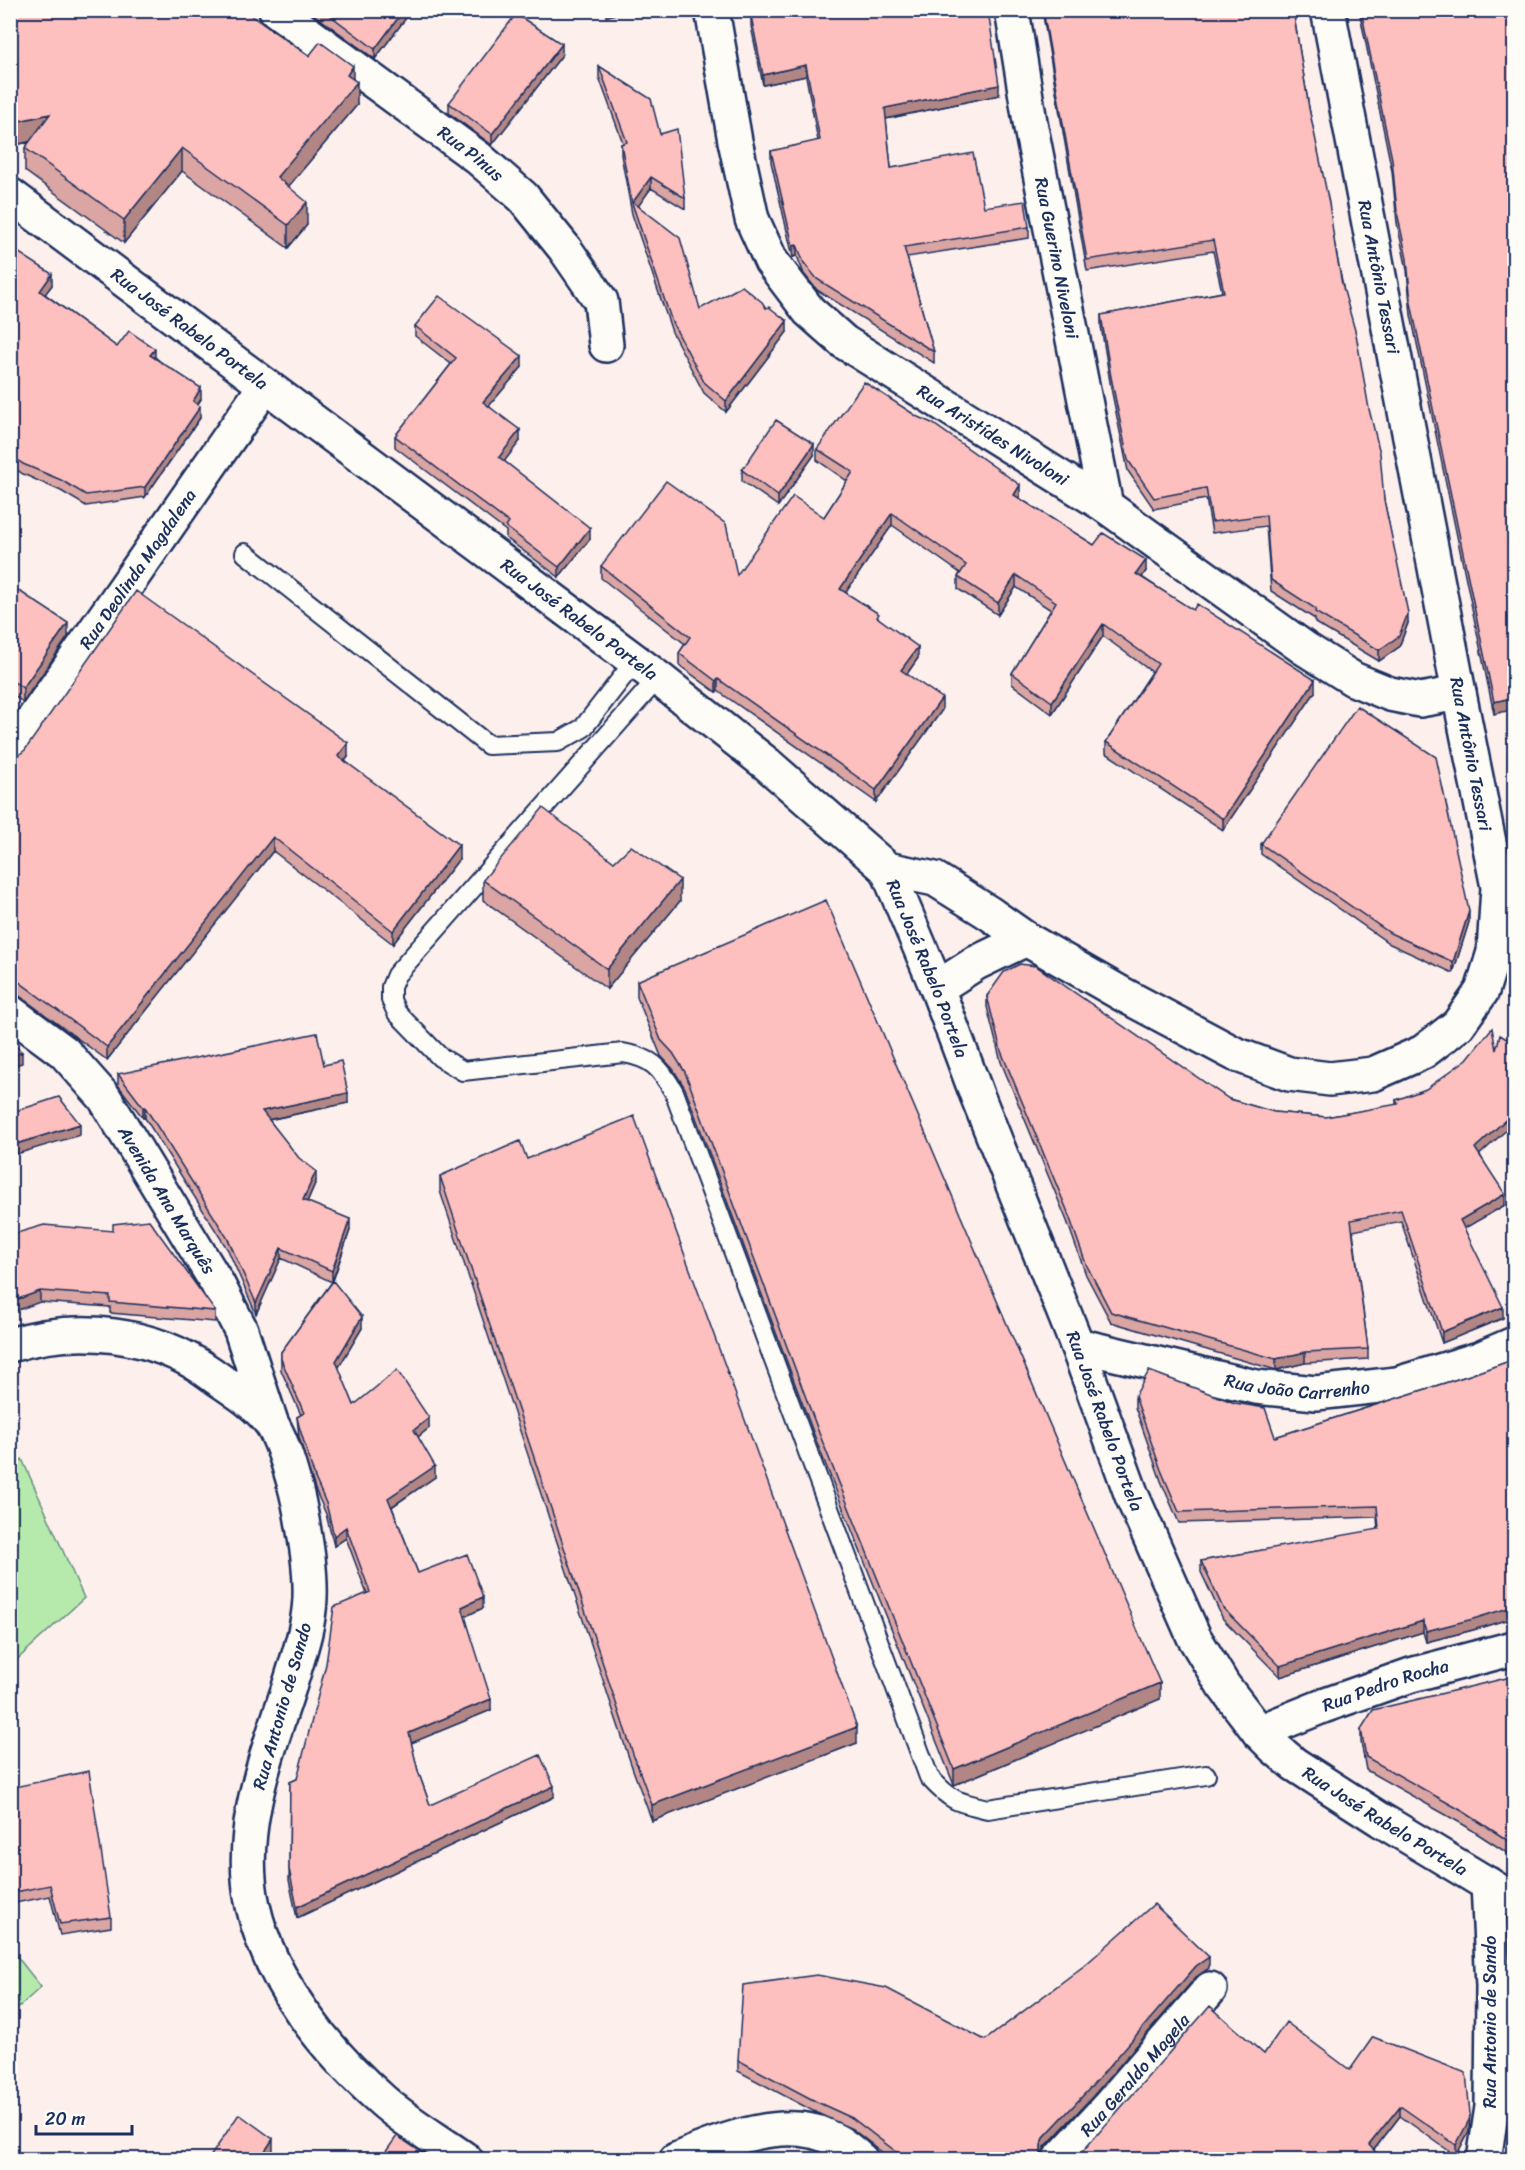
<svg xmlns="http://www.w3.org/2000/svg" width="1525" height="2170" font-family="Sriracha,sans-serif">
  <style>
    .green { fill: #b6eaac; stroke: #688c85; stroke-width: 1.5 }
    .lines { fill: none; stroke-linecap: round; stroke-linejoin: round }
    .service-casing { stroke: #1b2f5e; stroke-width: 22 }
    .minor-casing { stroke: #1b2f5e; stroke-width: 38 }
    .tertiary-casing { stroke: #1b2f5e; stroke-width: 38 }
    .service { stroke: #fdfcf7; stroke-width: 18 }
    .minor { stroke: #fdfcf7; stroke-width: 33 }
    .tertiary { stroke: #fdfcf7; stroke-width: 33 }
    .wall { fill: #daa5a3; stroke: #1b2f5e; stroke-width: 1.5 }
    .shaded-wall { fill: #b18685; stroke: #1b2f5e; stroke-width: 1.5 }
    .building { fill: #fdc0be; stroke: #1b2f5e; stroke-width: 1.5 }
    .labels { text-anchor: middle; stroke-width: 6; stroke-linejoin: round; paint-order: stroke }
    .street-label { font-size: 18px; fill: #1b2f5e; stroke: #fdfcf7 }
  </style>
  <rect width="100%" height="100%" fill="#fdf0ec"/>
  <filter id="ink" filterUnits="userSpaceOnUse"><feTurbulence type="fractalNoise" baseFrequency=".0167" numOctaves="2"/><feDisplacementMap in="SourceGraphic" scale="12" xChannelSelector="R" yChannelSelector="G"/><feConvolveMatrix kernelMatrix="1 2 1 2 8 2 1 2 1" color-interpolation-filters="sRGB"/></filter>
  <g filter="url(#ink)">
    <!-- green -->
    <path class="green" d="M22,1459L84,1598L11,1665V1469Z
      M11,1949L41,1987L11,2014H10Z"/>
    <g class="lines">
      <!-- service casing -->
      <g class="service-casing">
        <path id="service" d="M245,553L488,745L558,742L583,728L635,661
          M658,678L396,975L391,987V1000L397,1013L440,1057L463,1071L623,1053C652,1058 660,1067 674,1092L929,1777C951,1801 956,1802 988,1809L1206,1775"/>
      </g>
      <!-- minor casing -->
      <g class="minor-casing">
        <g id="minor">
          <path id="s1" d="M276,10L477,157L523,197L565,249L601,301L606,345"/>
          <path id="s2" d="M712,10L735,141L752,219L771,261L809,311L844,342L1106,506L1304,648L1353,679L1390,694L1420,700L1459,693"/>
          <path id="s3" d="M1012,10L1031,128L1106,506"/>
          <path id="s4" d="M10,753L265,386"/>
          <path d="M887,869L935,879L989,913L1026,939L1122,994L1235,1054L1289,1074L1330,1079L1373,1074L1423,1052L1458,1025L1482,991L1494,952L1498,887L1459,693L1328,10"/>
          <path d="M937,988L976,963L1026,939"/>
          <path id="s5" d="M10,1012L64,1052L104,1097L217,1283L241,1330L271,1422"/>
          <path d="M10,1345C77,1324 153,1332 210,1373C230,1388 256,1402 271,1423C284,1442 297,1491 301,1514C306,1542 311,1570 310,1598C309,1626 299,1654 291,1681C268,1753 236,1830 253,1906C270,1982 325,2050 383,2101C408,2123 438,2140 466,2160"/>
          <path id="s6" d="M1077,1345L1256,1387L1316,1393L1397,1384L1479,1359L1514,1344"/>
          <path id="s7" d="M1259,1732L1323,1706L1411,1675L1514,1648"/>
          <path d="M676,2160C719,2141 790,2113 835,2140C844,2145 853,2153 861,2160"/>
          <path id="s8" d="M1059,2160L1107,2108L1210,1989"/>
          <path d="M1484,2160L1492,2107L1493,1986L1488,1884"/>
        </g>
      </g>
      <!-- tertiary casing -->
      <g class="tertiary-casing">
        <g id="tertiary">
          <path id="s9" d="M10,195L658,678L767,764L887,869L937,988L977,1095L1077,1345L1132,1496L1194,1637L1223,1685L1259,1732L1275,1748L1294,1764L1381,1820L1514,1900"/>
        </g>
      </g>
      <!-- service -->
      <use href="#service" class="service"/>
      <!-- minor -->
      <use href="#minor" class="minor"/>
      <!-- tertiary -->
      <use href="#tertiary" class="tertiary"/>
    </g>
    <!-- wall -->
    <path class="wall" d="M10,10L309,56L353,79L357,105L288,187L307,225L288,248L182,171L124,243L25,171V148L30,142L10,146Z
      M308,10H412L375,59Z
      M1042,10H1293L1309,108L1335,246L1408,623L1399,647L1379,661L1315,623V619L1271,591L1266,526L1212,533L1206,499L1154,509L1128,471L1111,388L1101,326V315L1222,292L1213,251L1087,271Z
      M1359,10H1515L1494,714L1411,315L1407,270L1397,223L1392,171Z
      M751,16L999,95L886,119L891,168L1029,227V238L907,257L934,352V363L817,290L804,274L797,256L793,257L771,162V151L818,141L806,76L763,85L751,26Z
      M562,55L492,145L449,113V103Z
      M599,66L660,134L685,198V209L651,188L638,206L700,309L766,308L787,332L726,412L704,393L672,332L632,214L621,155V144L623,143L599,77Z
      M10,247L52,285L45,294L117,347L155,357L201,399L197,405L200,418L145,497L86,506L61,491L23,474L10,465Z
      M415,326L522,367L489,406L520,441L504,461L590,539L559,577L506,538V531L395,447V436L451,364L415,336Z
      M817,449L1020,496L1019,498L1094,545L1146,571L1142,577L1315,692L1223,830L1106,753V742L1152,672L1103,636L1052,714L1012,684V673L1051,610L1016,587L998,615L958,589V577L960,573L892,525L845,593L879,619L918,658L907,674L942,710L876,802L718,691L716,692L679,665V653L685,644L601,578V566L737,575L824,517L847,481L817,460Z
      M814,455L778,506L742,481V470Z
      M10,585L68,637L23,702L10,693Z
      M1515,753V790L1508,766V754Z
      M348,757L345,761L459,859L393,944L273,851L107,1060L10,989V758Z
      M1261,844L1469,922L1453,973L1390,944L1261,854Z
      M614,862L680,901L607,989L483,900V880Z
      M637,981L1160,1699L954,1785L819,1448L685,1088L673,1069L661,1056L637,997Z
      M987,996L1229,1099L1274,1112L1326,1117L1396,1105V1100L1480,1155L1505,1205L1464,1228L1503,1318L1442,1343L1401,1221L1353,1231L1368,1349V1359L1305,1363L1276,1370L1111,1322L1086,1275L1067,1221L1001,1062L987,1007Z
      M324,1065L348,1103L269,1120L316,1181L307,1202L350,1230L333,1281L362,1328L338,1368L354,1405L429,1428L418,1437L435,1477L392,1507L418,1573L483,1608L465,1616L491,1710L411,1743L418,1771L430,1805L554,1797L297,1918L289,1880L290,1782L297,1779L367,1594L346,1538L334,1546L326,1514L315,1489L299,1437L297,1417L301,1415L281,1370V1352L332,1282L281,1258L256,1314L228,1250L145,1118H143L118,1085V1074Z
      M527,1159L857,1743L652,1821L633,1770L440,1191V1176Z
      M10,1235L215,1311V1322L110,1313V1307L40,1302Z
      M1515,1359V1617L1473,1630L1426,1642L1423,1632L1280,1677L1223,1619L1201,1572V1561L1378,1530L1377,1517L1179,1523L1161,1481L1135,1407V1396L1275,1437L1470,1375Z
      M1515,1676V1858L1464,1825L1366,1770L1361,1742V1729Z
      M10,1788L111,1917V1927L60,1935L50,1896L10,1904Z
      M1209,1968L1196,1977L1093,2096L1045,2147L1041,2155L1044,2160H892L852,2129L817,2113L738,2071V2060L985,2040Z
      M1264,2054L1350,2070L1470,2125L1469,2131L1456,2156L1400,2116L1374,2150Z"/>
    <!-- shaded-wall -->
    <path class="shaded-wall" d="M404,10H412L375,59V49Z
      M606,10H628L606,17Z
      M562,44V55L492,145V134Z
      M806,65V76L763,85V75Z
      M353,66V87L357,82V105L277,200V177Z
      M999,85V95L885,119V108Z
      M50,114V137L10,146V123Z
      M182,148V171L124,243V220Z
      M651,177V188L635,211L633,202Z
      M307,202V225L288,248V225Z
      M797,245V256L793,257V246Z
      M52,274V285L40,301V291Z
      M787,321V332L726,412V401Z
      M155,349V360L150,355Z
      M522,356V367L483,413V402Z
      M201,388V399L193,412V401Z
      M200,407V418L145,497V487Z
      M520,430V441L499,468V457Z
      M814,444V455L778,506V496Z
      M1020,485V496L1014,506V495Z
      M892,513V525L840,601V589Z
      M590,528V539L559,577V567Z
      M1146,560V571L1136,586V574Z
      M1016,575V587L998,615V603Z
      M1408,613V623L1399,647L1379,661V650Z
      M68,623V637L23,702V688Z
      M1103,624V636L1052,714V702Z
      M918,647V658L901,682V670Z
      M718,679V691L716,692V681Z
      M1315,680V692L1223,830V819Z
      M1515,697V709L1494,714V702Z
      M942,698V710L876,802V790Z
      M348,743V757L338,769V756Z
      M273,837V851L107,1060V1047Z
      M459,845V859L393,944V931Z
      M680,880V901L607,989V969Z
      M1469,911V922L1453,973V962Z
      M22,1052V1063L10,1067V1056Z
      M348,1093V1103L262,1121V1111Z
      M143,1107H145V1118H143Z
      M1515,1111V1122L1475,1159V1148Z
      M80,1124V1135L10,1156V1146Z
      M316,1171V1181L303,1211V1200Z
      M1505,1194V1205L1460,1231V1220Z
      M350,1219V1230L332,1282V1271Z
      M281,1248V1258L256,1314V1303Z
      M40,1291V1302L10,1313V1302Z
      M1503,1307V1318L1442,1343V1332Z
      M362,1317V1328L336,1372V1361Z
      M1305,1352V1363L1276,1370V1359Z
      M429,1418V1428L414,1440V1430Z
      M435,1466V1477L388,1509V1498Z
      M346,1527V1538L334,1546V1536Z
      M483,1597V1608L462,1618V1607Z
      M1515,1606V1617L1473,1630L1426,1642V1631Z
      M1423,1621V1632L1280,1677V1666Z
      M1160,1683V1699L954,1785V1769Z
      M491,1699V1710L409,1744V1733Z
      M857,1727V1743L652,1821V1805Z
      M554,1786V1797L297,1918V1907Z
      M1209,1957V1968L1196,1977L1093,2096L1045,2147L1041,2156V2145L1045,2136L1196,1966Z
      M1400,2106V2116L1369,2156V2145Z
      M1470,2114L1469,2131L1456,2156V2145Z
      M273,2139V2150L267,2160H259Z"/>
    <!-- building -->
    <path class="building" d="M10,10H243L309,56L320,42L353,66L347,75L357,82L277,177L307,202L288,225L182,148L124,220L25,148L50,114L10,123Z
      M323,10H404L375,49Z
      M775,10H988L999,85L885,108L891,168L973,153L984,207L1025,201L1029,227L904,247L934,352L817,279L804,263L797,245L793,246L771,151L820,140L806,65L763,75L751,16Z
      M1043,10H1293L1309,108L1329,203L1335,246L1342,284L1356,334L1369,409L1380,453L1384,500L1408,613L1399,636L1379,650L1315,612L1316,609L1271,580L1266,515L1212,522L1206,488L1154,498L1128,460L1111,377L1101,315L1224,292L1213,240L1087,260Z
      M1361,10H1515V697L1494,702L1411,303L1407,259L1397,212L1392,159Z
      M516,14L562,44L492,134L449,103Z
      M599,66L651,99L660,134L677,129L685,198L651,177L633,202L680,238L700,309L742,286L762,302L766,308L769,307L787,321L726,401L704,382L672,322L632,203L621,144L627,142Z
      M10,247L52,274L40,291L117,347L129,331L155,349L150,355L201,388L193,401L200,407L145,487L86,495L61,480L23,464L10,454Z
      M439,296L522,356L483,402L520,430L499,457L590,528L559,567L506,527L509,523L395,436L456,358L415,326Z
      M864,382L918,417L932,423L1020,485L1014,495L1094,545L1103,533L1146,560L1136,574L1193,610L1197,604L1315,680L1223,819L1106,742L1158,664L1103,624L1052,702L1012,673L1056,602L1016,575L998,603L958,577L966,565L892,513L840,589L879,614L877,617L918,647L901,670L942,698L876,790L718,679L716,681L679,653L690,637L601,566L666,481L726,524L737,575L793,496L824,517L853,472L817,449Z
      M776,420L814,444L778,496L742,470Z
      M10,585L68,623L23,688L10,679Z
      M136,591L348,743L338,756L459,845L393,931L273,837L107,1047L10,975V758L16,757L25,750Z
      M1357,706L1436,757L1469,911L1453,962L1390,933L1261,844Z
      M1515,753V779L1508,754Z
      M543,808L614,862L631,846L680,880L607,969L483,880Z
      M826,900L1160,1683L954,1769L819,1433L685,1072L673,1053L661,1040L637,981Z
      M1020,964L1036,966L1229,1099L1274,1112L1326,1117L1398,1104L1396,1100L1426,1089L1467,1059L1492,1028L1496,1050L1500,1035L1515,1044V1111L1475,1148L1505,1194L1460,1220L1503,1307L1442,1332L1401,1210L1351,1220L1368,1349L1305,1352L1276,1359L1111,1312L1086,1264L1067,1210L1001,1051L987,996L1004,972Z
      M317,1033L324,1065L341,1061L348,1093L262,1111L299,1158L316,1171L303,1200L350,1219L332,1271L281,1248L256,1303L228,1239L145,1107H143L118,1074Z
      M10,1041L22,1052L10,1056Z
      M59,1097L80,1124L10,1146V1113Z
      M634,1116L857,1727L652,1805L633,1754L440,1176L520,1141L527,1159Z
      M149,1220L215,1311L110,1302V1296L40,1291L10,1302V1235L44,1225L113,1231V1224Z
      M333,1281L362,1317L336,1361L354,1405L397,1370L429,1418L414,1430L435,1466L388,1498L418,1573L467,1554L483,1597L462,1607L491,1699L409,1733L418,1771L430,1805L540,1755L554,1786L297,1907L289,1869L290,1782L297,1779L326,1664L334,1607L370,1592L346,1527L334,1536L326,1503L315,1478L299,1426L297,1417L304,1413L281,1359V1352Z
      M1515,1359V1606L1473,1619L1426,1631L1423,1621L1280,1666L1223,1608L1201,1561L1379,1529L1377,1506L1179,1512L1161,1470L1135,1396L1149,1371L1235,1403L1265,1408L1275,1437L1470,1375Z
      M1515,1676V1845L1464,1812L1366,1757L1361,1729L1373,1710Z
      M89,1771L111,1917L60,1924L50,1885L10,1893V1788Z
      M1154,1904L1209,1957L1196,1966L1093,2085L1045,2136L1041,2145V2155L1044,2160H907L852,2118L817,2102L738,2060L743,1985L817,1975L886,1988L985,2040L1085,1965Z
      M1210,2006L1264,2054L1286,2022L1350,2070L1373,2037L1466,2073L1470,2114L1469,2120L1456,2145L1400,2106L1369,2145L1383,2160H1075Z
      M239,2114L273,2139L259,2160H208Z
      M397,2136L433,2160H380Z
      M790,2154L798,2160H785Z"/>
  </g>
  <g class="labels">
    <!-- street labels -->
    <g class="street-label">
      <text dy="6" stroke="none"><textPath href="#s1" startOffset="242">Rua Pinus</textPath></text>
      <text dy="6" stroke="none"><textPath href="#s3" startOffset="252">Rua Guerino Niveloni</textPath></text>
      <text transform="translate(1379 277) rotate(79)" y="6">Rua Antônio Tessari</text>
      <text dy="6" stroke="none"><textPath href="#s9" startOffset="224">Rua José Rabelo Portela</textPath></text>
      <text dy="6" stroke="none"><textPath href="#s2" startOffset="544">Rua Aristídes Nivoloni</textPath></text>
      <text dy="6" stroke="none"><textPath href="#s4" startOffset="224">Rua Deolinda Magdalena</textPath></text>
      <text dy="6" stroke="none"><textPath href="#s9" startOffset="710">Rua José Rabelo Portela</textPath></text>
      <text transform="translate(1471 754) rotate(79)" y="6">Rua Antônio Tessari</text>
      <text dy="6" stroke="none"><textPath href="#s9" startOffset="1214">Rua José Rabelo Portela</textPath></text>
      <text dy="6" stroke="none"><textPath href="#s5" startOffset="248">Avenida Ana Marquês</textPath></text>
      <text dy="6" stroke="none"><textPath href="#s6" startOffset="225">Rua João Carrenho</textPath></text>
      <text dy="6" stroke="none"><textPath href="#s9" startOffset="1700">Rua José Rabelo Portela</textPath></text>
      <text dy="6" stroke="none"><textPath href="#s7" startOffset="135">Rua Pedro Rocha</textPath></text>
      <text transform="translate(282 1706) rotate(-74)" y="6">Rua Antonio de Sando</text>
      <text dy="6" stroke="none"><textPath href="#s9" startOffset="2204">Rua José Rabelo Portela</textPath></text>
      <text transform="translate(1490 2022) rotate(-90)" y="6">Rua Antonio de Sando</text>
      <text dy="6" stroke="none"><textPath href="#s8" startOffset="114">Rua Geraldo Magela</textPath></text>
    </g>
  </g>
  <!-- margin -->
  <rect width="1525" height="2170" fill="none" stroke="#fdfcf7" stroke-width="36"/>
  <rect x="18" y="18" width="1489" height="2134" fill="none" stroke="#1b2f5e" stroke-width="2" filter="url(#ink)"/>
  <!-- scale -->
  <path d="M36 2125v9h96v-9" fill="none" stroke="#1b2f5e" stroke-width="3"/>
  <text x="45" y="2125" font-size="18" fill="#1b2f5e" stroke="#fdfcf7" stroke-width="4.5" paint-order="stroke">20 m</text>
</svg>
